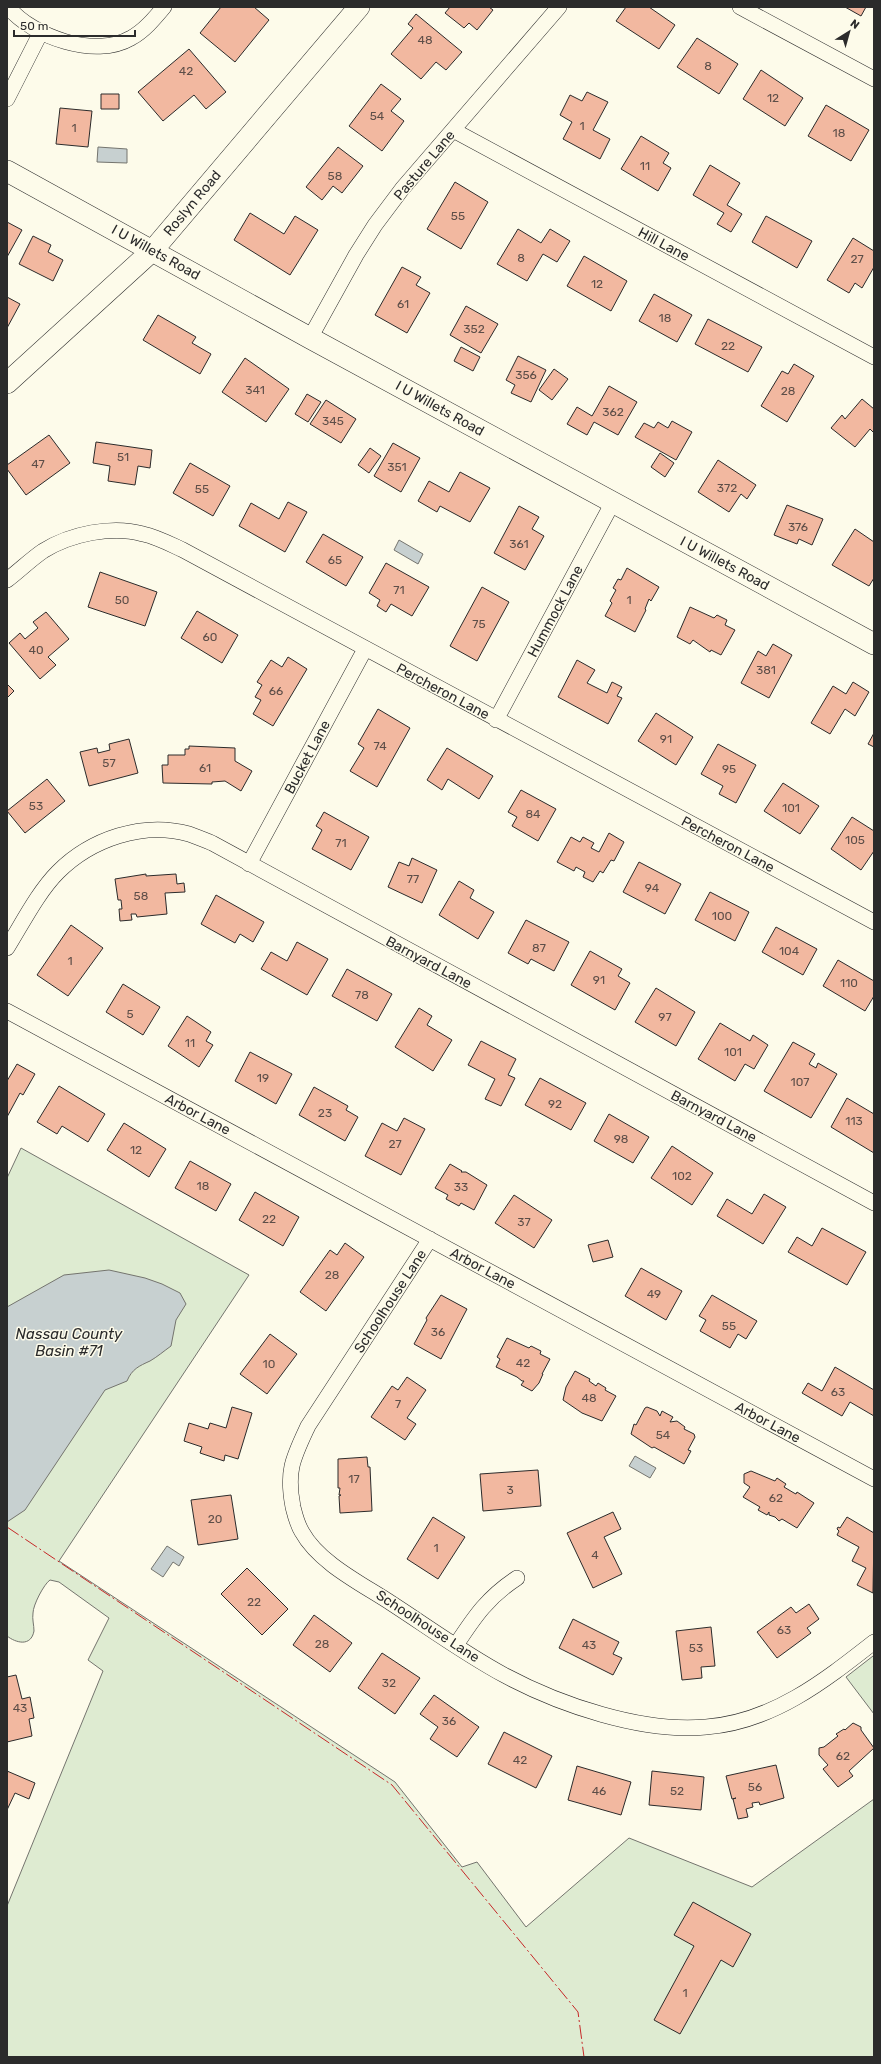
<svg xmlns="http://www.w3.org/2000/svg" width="881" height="2064" font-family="Rubik,sans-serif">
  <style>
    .green { fill: #deebd1; stroke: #74746e }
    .water { fill: #c7d0d0; stroke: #74746e }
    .building { fill: #f2b8a0; stroke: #2b2b2b }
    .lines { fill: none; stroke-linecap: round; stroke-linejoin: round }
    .street-casing { stroke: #2b2b2b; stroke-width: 16 }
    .secondary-casing { stroke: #2b2b2b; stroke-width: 22 }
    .street { stroke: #fdfbea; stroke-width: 15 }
    .secondary { stroke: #fdfbea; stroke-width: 21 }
    .power { stroke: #c62828; stroke-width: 1; stroke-dasharray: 14 3 2 3; stroke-linecap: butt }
    .labels { text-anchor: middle; stroke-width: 3; stroke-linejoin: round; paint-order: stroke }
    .number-label { font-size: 12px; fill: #5d4e48 }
    .street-label { font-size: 14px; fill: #2b2b2b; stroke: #fdfbea }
    .water-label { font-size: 15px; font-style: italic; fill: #2b2b2b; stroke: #fdfbea }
  </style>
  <rect width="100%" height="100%" fill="#fdfbea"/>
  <!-- green -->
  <path class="green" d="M21,1148L249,1275L59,1561L395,1782L462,1867L477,1862L526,1927L629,1838L752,1887L874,1799V2057H7V1906L103,1671L88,1660L109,1618L59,1582L50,1580C44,1584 33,1605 33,1613C32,1619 34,1625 34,1631C31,1647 16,1643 7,1636V1178Z
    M873,1656L874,1657V1714L846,1677Z"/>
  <!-- water -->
  <path class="water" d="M98,147L127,149V163L97,162Z
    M399,540L423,554L418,564L394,550Z
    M109,1270L145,1278L162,1284L180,1293L186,1304L176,1320L171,1346C164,1351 157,1357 150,1361C139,1366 132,1369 127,1381L105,1390L25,1510L7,1522V1307L64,1275Z
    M635,1456L656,1468L650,1478L629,1466Z
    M167,1546L184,1557L179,1566L173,1562L163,1577L151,1569Z"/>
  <!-- building -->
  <path class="building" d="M221,7H254L269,20L235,62L200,33Z
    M450,7H489L493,10L477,30L469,23L464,28L445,13Z
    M626,7H649L675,25L659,49L616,21Z
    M845,7H866L861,16Z
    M416,14L462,52L446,70L436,62L421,79L391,54L413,28L408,24Z
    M697,38L738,64L719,94L677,67Z
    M189,49L226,92L206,109L194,95L163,121L138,92Z
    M761,70L803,98L785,126L743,99Z
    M381,84L401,99L391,111L404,121L382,151L349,126Z
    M587,92L608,102L593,130L610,139L600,159L563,139L572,122L560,115L570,95L582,101Z
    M101,94H119V109H101Z
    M826,105L869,130L851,161L808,136Z
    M60,108L92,111L88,147L56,144Z
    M641,136L669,153L663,163L671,168L658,191L621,169Z
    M338,147L363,166L342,193L333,186L322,200L306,187Z
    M710,165L740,183L727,205L742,214L731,232L717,224L724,213L693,195Z
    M455,182L488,202L461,249L427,229Z
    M250,213L284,234L295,216L318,230L290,275L234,240Z
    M766,216L812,241L797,268L752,242Z
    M7,222L22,230L7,257Z
    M518,229L541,243L550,229L570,241L557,262L543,254L527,281L497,264Z
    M33,236L51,245L48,252L63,260L53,281L19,264Z
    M853,238L874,251V267L862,288L855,283L849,293L827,280Z
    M584,256L627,281L611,311L567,286Z
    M402,267L421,277L416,285L430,293L407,333L375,315Z
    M654,294L692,315L677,342L639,321Z
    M7,297L20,304L7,328Z
    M466,306L498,324L481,353L450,335Z
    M158,315L196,337L192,343L211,354L200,374L143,340Z
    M708,319L762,347L748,372L695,344Z
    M461,347L480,357L473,371L454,361Z
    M518,356L546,370L531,402L511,393L515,385L506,380Z
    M245,358L289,389L266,422L222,392Z
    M794,364L814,376L787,422L761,406L782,371L788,374Z
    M554,369L568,379L552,400L539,390Z
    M609,386L637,402L618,435L594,422L587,435L567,424L577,407L592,416Z
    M307,394L321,402L308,422L295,414Z
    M862,399L874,409V433L870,429L855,447L831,428L842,415L845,419Z
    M326,400L356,419L341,443L310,424Z
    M672,421L692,432L676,460L635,437L644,423L654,428L658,422L668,428Z
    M49,435L70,463L26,495L7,469V465Z
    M96,442L152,450L150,468L138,466L135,485L108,481L110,466L93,463Z
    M393,443L420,458L401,492L374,476Z
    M370,448L381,456L369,473L358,465Z
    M660,453L674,463L665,477L651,467Z
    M718,460L756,485L747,499L741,494L729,512L698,492Z
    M190,463L230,486L213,516L173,493Z
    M460,472L490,488L470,522L440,506L437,512L418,501L429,481L449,492Z
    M288,502L307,512L285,552L239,526L251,503L279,519Z
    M787,505L823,519L812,545L799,539L797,544L774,535Z
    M519,506L539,517L532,529L544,536L525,570L494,553Z
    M855,529L874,542V578L869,586L832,565Z
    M323,534L363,557L346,586L306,562Z
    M386,563L429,587L412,616L391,604L386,612L377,606L380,600L369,593Z
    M627,568L659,587L651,601L649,599L645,609L646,610L635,632L605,616L612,603L610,601L616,590L613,588L618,579L621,580Z
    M100,572L157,592L145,626L88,607Z
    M482,587L509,602L477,661L450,646Z
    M690,607L714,618L717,615L727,620L725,625L735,630L721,655L711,650L710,652L693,640L690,644L677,637Z
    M197,611L238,635L222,663L181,638Z
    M46,612L69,639L48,657L56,665L40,679L9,643L20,633L25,639L38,628L33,622Z
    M773,644L792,655L769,698L741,683L758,651L766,656Z
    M288,657L307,669L273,726L253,714L261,700L255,697L262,685L257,682L271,660L282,667Z
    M577,660L595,670L587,683L607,693L612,682L622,687L617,696L622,698L608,724L558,697Z
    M853,682L869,692L855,716L845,709L830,734L811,723L833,686L846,694Z
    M7,684L14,691L7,698Z
    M378,709L410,728L377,787L350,771L364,748L358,744Z
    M656,713L693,737L676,765L638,741Z
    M874,733V747L868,744Z
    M129,739L138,773L89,786L80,752L97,748L98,753L110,750L109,744Z
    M718,744L756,765L736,803L719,794L723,786L701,774Z
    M189,746L235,748V761L252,771L241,791L225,781L212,782V784L163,783L162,765H168V755H185V749H189Z
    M447,748L493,776L479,799L448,779L442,790L427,780Z
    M47,779L65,801L25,833L7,811Z
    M783,783L819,806L800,834L764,811Z
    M521,790L556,809L538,841L512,826L517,817L508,812Z
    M324,812L369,837L351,870L312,849L322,830L316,826Z
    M852,817L874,831V851L861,870L831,849Z
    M609,833L624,842L614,861L611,860L603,873L600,871L593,882L583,877L585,872L576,867L574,871L557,862L571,837L580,842L583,837L594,843L591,848L599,852Z
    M412,858L437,870L422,903L388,887L399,862L409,866Z
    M639,862L681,884L665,914L623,892Z
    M146,874V876L176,874L177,884L184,883L185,892L165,893L167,914L137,917L136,914H131L132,920L120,921L119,909H122L121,900H118L115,879Z
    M459,881L474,890L470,898L494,912L478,939L439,915Z
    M710,892L749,912L735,941L695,920Z
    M216,895L264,922L253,942L240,934L235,943L201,924Z
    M526,920L569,942L554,971L531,959L528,964L508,953Z
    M71,925L103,948L68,996L37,975Z
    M776,927L817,949L803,975L762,952Z
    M297,942L328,959L307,995L261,969L271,952L287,961Z
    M590,951L622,969L618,976L630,983L615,1010L571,985Z
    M838,960L874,981V996L865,1011L823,986Z
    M347,969L392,994L377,1021L332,996Z
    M123,984L160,1007L143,1035L106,1012Z
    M656,988L695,1012L676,1046L635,1022Z
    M419,1008L432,1016L427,1025L452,1040L433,1071L395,1047Z
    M187,1016L211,1032L206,1041L213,1045L199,1067L168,1046Z
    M720,1023L750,1041L753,1035L768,1045L754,1069L745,1064L735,1081L698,1059Z
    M481,1041L516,1059L508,1075L515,1078L501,1106L485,1099L495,1079L468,1065Z
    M793,1042L815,1054L809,1064L816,1068L818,1063L837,1074L811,1118L764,1091Z
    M250,1052L292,1074L276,1104L235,1081Z
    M17,1064L35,1074L23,1095L20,1093L7,1117V1081Z
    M540,1078L586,1103L571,1130L525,1105Z
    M59,1086L105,1114L88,1142L62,1126L57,1134L37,1122Z
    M314,1087L348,1106L346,1110L358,1117L345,1141L299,1115Z
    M847,1098L874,1114V1153L831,1127Z
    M609,1114L649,1137L633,1163L594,1141Z
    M404,1118L425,1129L401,1175L365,1156L382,1123L397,1131Z
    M124,1123L166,1149L149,1177L107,1150Z
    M672,1146L713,1173L692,1205L651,1178Z
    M190,1161L231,1184L216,1211L175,1188Z
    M450,1164L462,1171L461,1172H466L487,1185L474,1210L461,1203L459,1206L446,1199L448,1195L435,1188Z
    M255,1192L299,1217L283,1246L239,1220Z
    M764,1194L786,1207L763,1244L717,1216L727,1199L752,1214Z
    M514,1195L552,1220L534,1248L495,1223Z
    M822,1228L866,1252L847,1285L788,1252L797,1237L812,1246Z
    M608,1240L613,1257L593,1262L588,1245Z
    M345,1243L364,1257L326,1311L300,1292L330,1250L337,1255Z
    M641,1268L682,1291L666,1320L625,1296Z
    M441,1295L467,1309L441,1359L414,1344L427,1320L426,1318Z
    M712,1295L757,1321L746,1339L738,1334L730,1348L700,1331L706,1320L699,1316Z
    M270,1334L297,1354L267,1394L240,1374Z
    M507,1338L529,1348L531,1346L541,1351L540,1354L550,1359L542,1374H543L539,1383L532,1391L521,1385L524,1381H522L517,1377L496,1367L500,1359L497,1357Z
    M835,1367L874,1390V1416L850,1402L842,1416L802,1393L808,1383L822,1391Z
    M575,1371L590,1379L589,1381L596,1386L598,1383L606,1388L605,1390L616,1396L602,1421L582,1413L563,1400L566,1387Z
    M407,1377L426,1390L407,1418L416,1424L405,1440L371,1417L392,1386L398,1390Z
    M232,1407L252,1413L238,1459L225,1455L224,1461L200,1453L202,1447L184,1441L189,1423L208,1429L210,1423L226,1428Z
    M647,1407L657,1411L660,1416L662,1411L673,1417L670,1422L677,1421L685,1427L684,1429L694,1434L695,1437L688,1450L691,1451L684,1464L654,1447L652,1448L631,1434L634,1424L636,1425L645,1408Z
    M367,1457L368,1467H370L372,1511L340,1513L339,1496L341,1495H339L340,1488H338V1459Z
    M538,1470L541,1506L483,1511L480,1474Z
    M751,1471L775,1481L777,1478L786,1484L784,1487L794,1493L796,1494L797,1492L814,1503L797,1528L782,1519L779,1521L775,1517L769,1515V1512L767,1515L758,1510L760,1507L743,1497L750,1487L744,1483V1474Z
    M231,1495L238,1539L198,1545L191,1500Z
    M613,1512L621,1529L604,1537L622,1574L593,1588L567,1533Z
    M433,1517L465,1537L438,1579L407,1559Z
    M847,1517L874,1533L873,1593L857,1585L866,1568L852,1561L859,1547L837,1535L839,1531L837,1529L838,1527L840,1528Z
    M247,1568L288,1609L262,1635L221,1594Z
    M809,1604L819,1619L807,1628L811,1633L777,1658L757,1632L791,1607L796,1613Z
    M314,1615L352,1643L330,1672L293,1645Z
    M573,1619L619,1642L613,1654L622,1658L613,1675L559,1648Z
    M711,1627L715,1666L701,1667L702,1678L682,1680L676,1631Z
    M382,1653L420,1678L395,1714L358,1688Z
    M16,1675L22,1699L30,1697L34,1718L29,1719L32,1736L7,1742V1677Z
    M434,1695L479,1727L457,1757L430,1739L438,1727L420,1714Z
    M853,1723L861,1727V1730L874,1748L849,1771L853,1776L838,1787L823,1769L828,1765L819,1755V1748L824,1747L838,1736L836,1734L844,1729L845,1730Z
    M504,1732L552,1756L536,1788L488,1764Z
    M776,1765L784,1798L760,1805L759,1802L752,1803L753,1807L746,1809L748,1817L738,1819L733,1799L736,1798L732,1799L726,1776Z
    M577,1766L631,1782L621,1815L568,1800Z
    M7,1771L35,1783L29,1799L15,1793L7,1810Z
    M652,1771L704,1777L701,1810L649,1805Z
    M693,1902L751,1934L733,1967L721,1960L680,2034L654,2020L694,1946L674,1935Z"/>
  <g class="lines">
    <!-- street casing -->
    <g class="street-casing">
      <path id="street" d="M8,7C33,37 95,59 131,38C144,31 154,19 164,7
        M740,7L874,79
        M7,99L41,32
        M453,130L874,357
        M310,338L356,255L375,225L402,189L559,7
        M7,580C19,571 30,560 43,551C70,534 112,525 143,534C157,537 170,544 183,550L874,922
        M496,720L613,502
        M249,864L365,649
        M7,948C22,924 38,892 58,872C91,839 143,821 189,834C197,837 205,840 212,843L874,1203
        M7,1011L874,1479
        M430,1239L308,1426C293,1458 286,1471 293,1507C295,1515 297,1524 302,1532C319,1563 362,1584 391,1603C428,1627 465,1654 504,1675C560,1705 642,1733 706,1727C772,1722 823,1682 874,1642
        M456,1645C475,1616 488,1597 517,1578"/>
    </g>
    <!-- secondary casing -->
    <g class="secondary-casing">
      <path id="secondary" d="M7,171L310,338L874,644
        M7,383L153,250L359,7"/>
    </g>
    <!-- street -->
    <use href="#street" class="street"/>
    <!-- secondary -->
    <use href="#secondary" class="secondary"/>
    <!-- power -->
    <path class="power" d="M7,1527L392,1785L578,2012L584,2057"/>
  </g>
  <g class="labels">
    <!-- number labels -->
    <g class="number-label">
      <text x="425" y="44">48</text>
      <text x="708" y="70">8</text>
      <text x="186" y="75">42</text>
      <text x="773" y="102">12</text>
      <text x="377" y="120">54</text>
      <text x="582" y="130">1</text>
      <text x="74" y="132">1</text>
      <text x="839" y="137">18</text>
      <text x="645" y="170">11</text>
      <text x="335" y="180">58</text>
      <text x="458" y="220">55</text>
      <text x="521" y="262">8</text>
      <text x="857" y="263">27</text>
      <text x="597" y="288">12</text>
      <text x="403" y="308">61</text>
      <text x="665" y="322">18</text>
      <text x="474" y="333">352</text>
      <text x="728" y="350">22</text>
      <text x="526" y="379">356</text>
      <text x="255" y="394">341</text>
      <text x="788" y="395">28</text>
      <text x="613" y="416">362</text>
      <text x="333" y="425">345</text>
      <text x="123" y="461">51</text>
      <text x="38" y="468">47</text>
      <text x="397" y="471">351</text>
      <text x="727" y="492">372</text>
      <text x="202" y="493">55</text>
      <text x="798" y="531">376</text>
      <text x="519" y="548">361</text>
      <text x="335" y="564">65</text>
      <text x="399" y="594">71</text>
      <text x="122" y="604">50</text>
      <text x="629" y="604">1</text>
      <text x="479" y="628">75</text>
      <text x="210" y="641">60</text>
      <text x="36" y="654">40</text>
      <text x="766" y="674">381</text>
      <text x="276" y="695">66</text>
      <text x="666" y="743">91</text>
      <text x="380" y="750">74</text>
      <text x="109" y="767">57</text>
      <text x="205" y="772">61</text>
      <text x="729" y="773">95</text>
      <text x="36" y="810">53</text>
      <text x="791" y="812">101</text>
      <text x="533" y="818">84</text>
      <text x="855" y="844">105</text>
      <text x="341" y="847">71</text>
      <text x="413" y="883">77</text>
      <text x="652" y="892">94</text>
      <text x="141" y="900">58</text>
      <text x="722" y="920">100</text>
      <text x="539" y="952">87</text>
      <text x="789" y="955">104</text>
      <text x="70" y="965">1</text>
      <text x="599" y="984">91</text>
      <text x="849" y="987">110</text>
      <text x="362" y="999">78</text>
      <text x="130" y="1018">5</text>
      <text x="665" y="1021">97</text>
      <text x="190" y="1047">11</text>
      <text x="733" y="1056">101</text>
      <text x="263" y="1082">19</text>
      <text x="800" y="1086">107</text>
      <text x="555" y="1108">92</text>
      <text x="325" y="1117">23</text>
      <text x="854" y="1125">113</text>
      <text x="621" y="1143">98</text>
      <text x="395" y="1148">27</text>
      <text x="136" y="1154">12</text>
      <text x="682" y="1180">102</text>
      <text x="203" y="1190">18</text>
      <text x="461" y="1191">33</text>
      <text x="269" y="1223">22</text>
      <text x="524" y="1226">37</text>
      <text x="332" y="1279">28</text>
      <text x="654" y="1298">49</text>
      <text x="729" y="1330">55</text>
      <text x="438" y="1336">36</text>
      <text x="523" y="1367">42</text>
      <text x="269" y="1368">10</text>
      <text x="838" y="1396">63</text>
      <text x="589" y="1402">48</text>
      <text x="398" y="1408">7</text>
      <text x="663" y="1439">54</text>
      <text x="354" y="1483">17</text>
      <text x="510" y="1494">3</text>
      <text x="776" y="1502">62</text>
      <text x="215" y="1523">20</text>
      <text x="436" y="1552">1</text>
      <text x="595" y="1559">4</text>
      <text x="254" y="1606">22</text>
      <text x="784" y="1634">63</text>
      <text x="322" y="1648">28</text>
      <text x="589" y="1649">43</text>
      <text x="696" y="1652">53</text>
      <text x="389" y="1687">32</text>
      <text x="20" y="1712">43</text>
      <text x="449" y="1725">36</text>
      <text x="843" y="1760">62</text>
      <text x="520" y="1764">42</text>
      <text x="755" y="1791">56</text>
      <text x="599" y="1795">46</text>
      <text x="677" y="1795">52</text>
      <text x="685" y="1997">1</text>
    </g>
    <!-- street labels -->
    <g class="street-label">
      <text transform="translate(424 165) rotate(-50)" y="5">Pasture Lane</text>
      <text transform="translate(192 203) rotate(-50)" y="5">Roslyn Road</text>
      <text transform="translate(664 244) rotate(28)" y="5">Hill Lane</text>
      <text transform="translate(156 252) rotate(29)" y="5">I U Willets Road</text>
      <text transform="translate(440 408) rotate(29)" y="5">I U Willets Road</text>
      <text transform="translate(725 563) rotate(28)" y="5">I U Willets Road</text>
      <text transform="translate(555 611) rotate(-62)" y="5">Hummock Lane</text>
      <text transform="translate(443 691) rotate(28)" y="5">Percheron Lane</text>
      <text transform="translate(307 757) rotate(-62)" y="5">Bucket Lane</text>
      <text transform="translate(728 844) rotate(28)" y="5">Percheron Lane</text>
      <text transform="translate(429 962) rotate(28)" y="5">Barnyard Lane</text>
      <text transform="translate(198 1114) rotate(28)" y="5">Arbor Lane</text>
      <text transform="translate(714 1116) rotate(28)" y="5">Barnyard Lane</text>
      <text transform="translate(483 1268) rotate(28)" y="5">Arbor Lane</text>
      <text transform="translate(390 1301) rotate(-57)" y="5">Schoolhouse Lane</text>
      <text transform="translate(768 1422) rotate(28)" y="5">Arbor Lane</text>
      <text transform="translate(428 1626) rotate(33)" y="5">Schoolhouse Lane</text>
    </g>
    <!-- water labels -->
    <g class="water-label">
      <text x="69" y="1339">Nassau County<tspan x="69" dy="17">Basin #71</tspan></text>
    </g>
  </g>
  <!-- border -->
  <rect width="881" height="2064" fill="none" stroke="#2b2b2b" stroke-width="16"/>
  <!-- north arrow -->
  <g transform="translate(849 32) rotate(37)" stroke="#fdfbea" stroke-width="3" paint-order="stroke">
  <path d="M0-3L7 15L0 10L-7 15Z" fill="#2b2b2b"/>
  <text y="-6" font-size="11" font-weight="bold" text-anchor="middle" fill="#2b2b2b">N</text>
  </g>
  <!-- scale -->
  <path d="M14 30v6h121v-6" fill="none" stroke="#2b2b2b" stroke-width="2"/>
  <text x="20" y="30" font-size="12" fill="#2b2b2b" stroke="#fdfbea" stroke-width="3" paint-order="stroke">50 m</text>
</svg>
